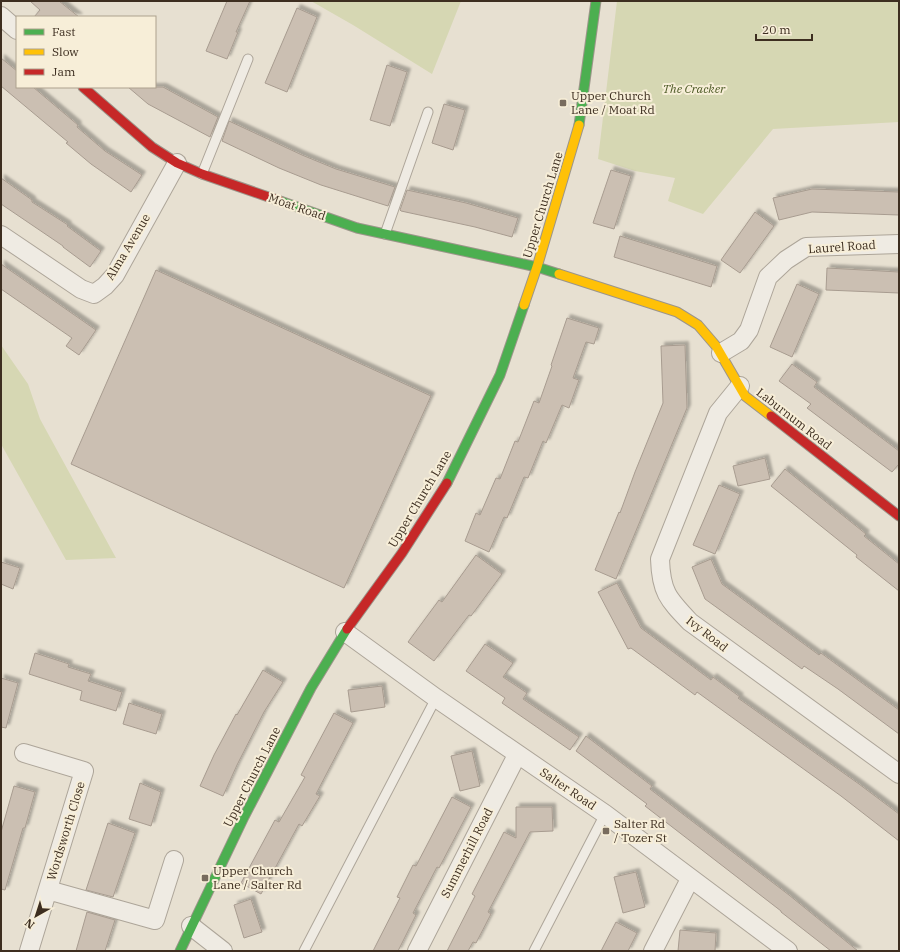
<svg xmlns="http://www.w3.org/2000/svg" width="900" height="952" font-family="'IBM Plex Serif',serif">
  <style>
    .green { fill: #d6d7b3 }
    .building { fill: #cbbfb2; stroke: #a89c90; filter: url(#shadow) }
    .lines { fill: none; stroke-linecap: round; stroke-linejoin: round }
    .lane-casing { stroke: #ada599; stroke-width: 11 }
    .street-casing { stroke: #ada599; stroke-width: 20 }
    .fast-casing { stroke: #9c958a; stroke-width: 11 }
    .slow-casing { stroke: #9c958a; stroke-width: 11 }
    .jam-casing { stroke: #9c958a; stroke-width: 11 }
    .lane { stroke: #efebe3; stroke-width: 9 }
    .street { stroke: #efebe3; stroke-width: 18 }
    .fast { stroke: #4caf50; stroke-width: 9 }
    .slow { stroke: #ffc107; stroke-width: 9 }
    .jam { stroke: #c62828; stroke-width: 9 }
    .poi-dot { fill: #786c5e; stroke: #f7eed8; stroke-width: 1.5 }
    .labels { text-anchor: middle; stroke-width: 4; stroke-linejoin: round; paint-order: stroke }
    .park-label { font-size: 12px; font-style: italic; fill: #4d5a26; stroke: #f7eed8 }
    .poi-label { font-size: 12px; fill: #3d2e20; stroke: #f7eed8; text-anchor: start }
    .street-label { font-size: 12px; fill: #3d2e20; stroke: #f7eed8 }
  </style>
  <defs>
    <filter id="shadow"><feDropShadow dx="3.5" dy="-3.5" stdDeviation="1" flood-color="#0004"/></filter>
  </defs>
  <rect width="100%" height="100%" fill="#e7e0d1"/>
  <!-- green -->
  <path class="green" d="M311,1H461L432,74L353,25Z
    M617,1H899V122L773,129L703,214L668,201L675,178L635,171L598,159Z
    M1,345L28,384L40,419L116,558L66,560L1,444Z"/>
  <!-- building -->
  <path class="building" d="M30,1H59L79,17H34L40,10Z
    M227,1H250L236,32H238L227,59L206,51Z
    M297,8L317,17L287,92L265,83Z
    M1,58L17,71V87H33L78,125L77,127L105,151L142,175L131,192L91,164L66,143L68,142L1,86Z
    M387,65L407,72L390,126L370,120Z
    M128,87H163L218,117L210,137L148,104Z
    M444,104L465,110L453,150L432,143Z
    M229,121L302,155L336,169L395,187L388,206L321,185L279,168L222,141Z
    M611,170L631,176L614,229L593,223Z
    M1,178L32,200V202L68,225L67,226L101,251L90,267L63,247V246L1,204Z
    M812,189L899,192V215L812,212L779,220L773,198Z
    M407,190L466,203L518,218L512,237L475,227L401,211L400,210Z
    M755,212L774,226L740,273L721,260Z
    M620,236L717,266L711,287L614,257Z
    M1,264L96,330L79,355L66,346L72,338L1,289Z
    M827,268L899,272V293L826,290Z
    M156,270L431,396L344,588L71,464Z
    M797,284L819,294L792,357L770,347Z
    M567,318L599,328L594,344L586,342L573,378L579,380L569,408L562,405L546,443L543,441L528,478L524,477L507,518L504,517L489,552L465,541L476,513L480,515L496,478L500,479L515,441L518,442L534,401L539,403L552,366L551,365Z
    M685,345L687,408L616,579L595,570L619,512L620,513L635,472L663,403L661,346Z
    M792,364L817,382L814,387L899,451V464L892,472L807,408L811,404L779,381Z
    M765,458L770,479L738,486L733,466Z
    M785,469L866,534L864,536L899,564V591L856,557L857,555L771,486Z
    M719,485L740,494L715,554L693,545Z
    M476,555L502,574L471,616L469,615L434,661L408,642L439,600L442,602Z
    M711,559L722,584L819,655L821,653L899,710V734L838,689L804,666L802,669L705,599L692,567Z
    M1,562L20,568L13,589L1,584Z
    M617,583L641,628L711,680L713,677L740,697L738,698L859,784L899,814V841L841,796L697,692L695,695L631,648L628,649L598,592Z
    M485,644L513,663L503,677L527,693L523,699L579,737L570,750L502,703L505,698L466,671Z
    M35,653L69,664L68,667L91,674L88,681L122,692L116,711L80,700L82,691L29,674Z
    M263,670L283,682L264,712L237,765L223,796L200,786L214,755L236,714L237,715Z
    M1,678L18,683L6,728L1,727Z
    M382,686L385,707L351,712L348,690Z
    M129,703L162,714L156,734L123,724Z
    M334,713L353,723L316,794L320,796L302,826L299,824L261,894L241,883L275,820L279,822L305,777L301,775Z
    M586,736L652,786L650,789L789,895L858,951H831L781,912V911L645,806L647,804L576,751Z
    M472,751L480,786L460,791L451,756Z
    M140,783L161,792L151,826L129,819Z
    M14,786L35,792L25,828H23L5,890L1,889V832Z
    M452,797L471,807L439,868L437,867L413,913L416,915L398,951H373L400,898L397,897L413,865L416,866Z
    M516,807H552L553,831L530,832L488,912L491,914L476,943L473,942L468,951H447L475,896L472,894L504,832L516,838Z
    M108,823L135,833L113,897L86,890Z
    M636,872L645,907L623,913L614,877Z
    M251,899L262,932L244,938L234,905Z
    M87,912L115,920L105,951H76Z
    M616,922L637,933L628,951H601Z
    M680,930L716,933L715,951H678Z"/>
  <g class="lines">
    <!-- lane casing -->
    <g class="lane-casing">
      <path id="lane" d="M202,174L248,59
        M385,234L428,112
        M304,951L436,698
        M534,951L605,814"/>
    </g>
    <!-- street casing -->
    <g class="street-casing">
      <path id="street" d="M1,16L17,30
        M1,235L81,289L94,294L105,286L115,275L177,163
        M721,353L741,341L749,330L768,277L786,260L806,247L899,244
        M740,386L718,413L660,559C661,592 668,599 690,622L899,774
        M345,632L436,698L605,814L788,951
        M24,753L84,771L29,951
        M48,890L155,920L174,860
        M191,926L223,951
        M417,951L517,755
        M653,951L690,879"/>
    </g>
    <!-- fast casing -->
    <g class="fast-casing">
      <path id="fast" d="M579,125L596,1
        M280,201L357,228L537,267L559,274
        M447,483L500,375L524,305
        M180,951L244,817L311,688L347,629"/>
    </g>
    <!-- slow casing -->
    <g class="slow-casing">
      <path id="slow" d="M559,274L677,312L698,325L716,346L745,396L771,416
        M524,305L537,267L579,125"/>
    </g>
    <!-- jam casing -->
    <g class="jam-casing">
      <path id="jam" d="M83,87L152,147L177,163L202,174L280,201
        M771,416L899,516
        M347,629L402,553L447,483"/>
    </g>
    <!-- lane -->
    <use href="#lane" class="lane"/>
    <!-- street -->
    <use href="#street" class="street"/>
    <!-- fast -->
    <use href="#fast" class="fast"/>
    <!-- slow -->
    <use href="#slow" class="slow"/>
    <!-- jam -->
    <use href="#jam" class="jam"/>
  </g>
  <!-- markers -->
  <g class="poi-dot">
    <rect x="559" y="99" width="8" height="8" rx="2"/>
    <rect x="602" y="827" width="8" height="8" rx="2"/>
    <rect x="201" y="874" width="8" height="8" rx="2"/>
  </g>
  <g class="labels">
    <!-- park labels -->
    <g class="park-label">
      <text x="694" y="93">The Cracker</text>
    </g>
    <!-- poi labels -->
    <g class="poi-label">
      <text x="571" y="100">Upper Church<tspan x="571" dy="14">Lane / Moat Rd</tspan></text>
      <text x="614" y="828">Salter Rd<tspan x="614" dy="14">/ Tozer St</tspan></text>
      <text x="213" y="875">Upper Church<tspan x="213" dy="14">Lane / Salter Rd</tspan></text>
    </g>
    <!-- street labels -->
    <g class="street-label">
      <text transform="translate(543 205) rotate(-73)" y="4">Upper Church Lane</text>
      <text transform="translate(297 207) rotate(19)" y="4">Moat Road</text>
      <text transform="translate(128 247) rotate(-59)" y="4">Alma Avenue</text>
      <text transform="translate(842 247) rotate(-4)" y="4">Laurel Road</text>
      <text transform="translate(794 419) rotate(38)" y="4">Laburnum Road</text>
      <text transform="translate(420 499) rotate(-59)" y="4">Upper Church Lane</text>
      <text transform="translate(707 634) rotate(38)" y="4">Ivy Road</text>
      <text transform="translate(252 777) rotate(-63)" y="4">Upper Church Lane</text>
      <text transform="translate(568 789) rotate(34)" y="4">Salter Road</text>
      <text transform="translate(66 831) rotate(-73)" y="4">Wordsworth Close</text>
      <text transform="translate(467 853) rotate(-63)" y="4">Summerhill Road</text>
    </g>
  </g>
  <!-- border -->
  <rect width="900" height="952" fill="none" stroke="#3d2e20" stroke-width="4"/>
  <!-- legend -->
  <rect x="16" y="16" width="140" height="72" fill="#f7eed8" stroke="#ada18e"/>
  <rect x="24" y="29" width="20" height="6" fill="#4caf50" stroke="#ada18e"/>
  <text x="52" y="36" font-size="12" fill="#3d2e20">Fast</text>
  <rect x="24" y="49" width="20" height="6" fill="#ffc107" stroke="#ada18e"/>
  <text x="52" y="56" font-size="12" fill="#3d2e20">Slow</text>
  <rect x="24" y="69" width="20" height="6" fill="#c62828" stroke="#ada18e"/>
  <text x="52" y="76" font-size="12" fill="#3d2e20">Jam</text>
  <!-- north arrow -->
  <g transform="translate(36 916) rotate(219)" stroke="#f7eed8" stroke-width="3" paint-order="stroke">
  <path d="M0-3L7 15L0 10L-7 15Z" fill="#3d2e20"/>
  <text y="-6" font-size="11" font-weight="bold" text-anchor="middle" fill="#3d2e20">N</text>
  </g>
  <!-- scale -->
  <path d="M756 34v6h56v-6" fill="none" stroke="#3d2e20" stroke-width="2"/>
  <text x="762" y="34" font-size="12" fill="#3d2e20" stroke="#f7eed8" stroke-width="3" paint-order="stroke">20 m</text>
</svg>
